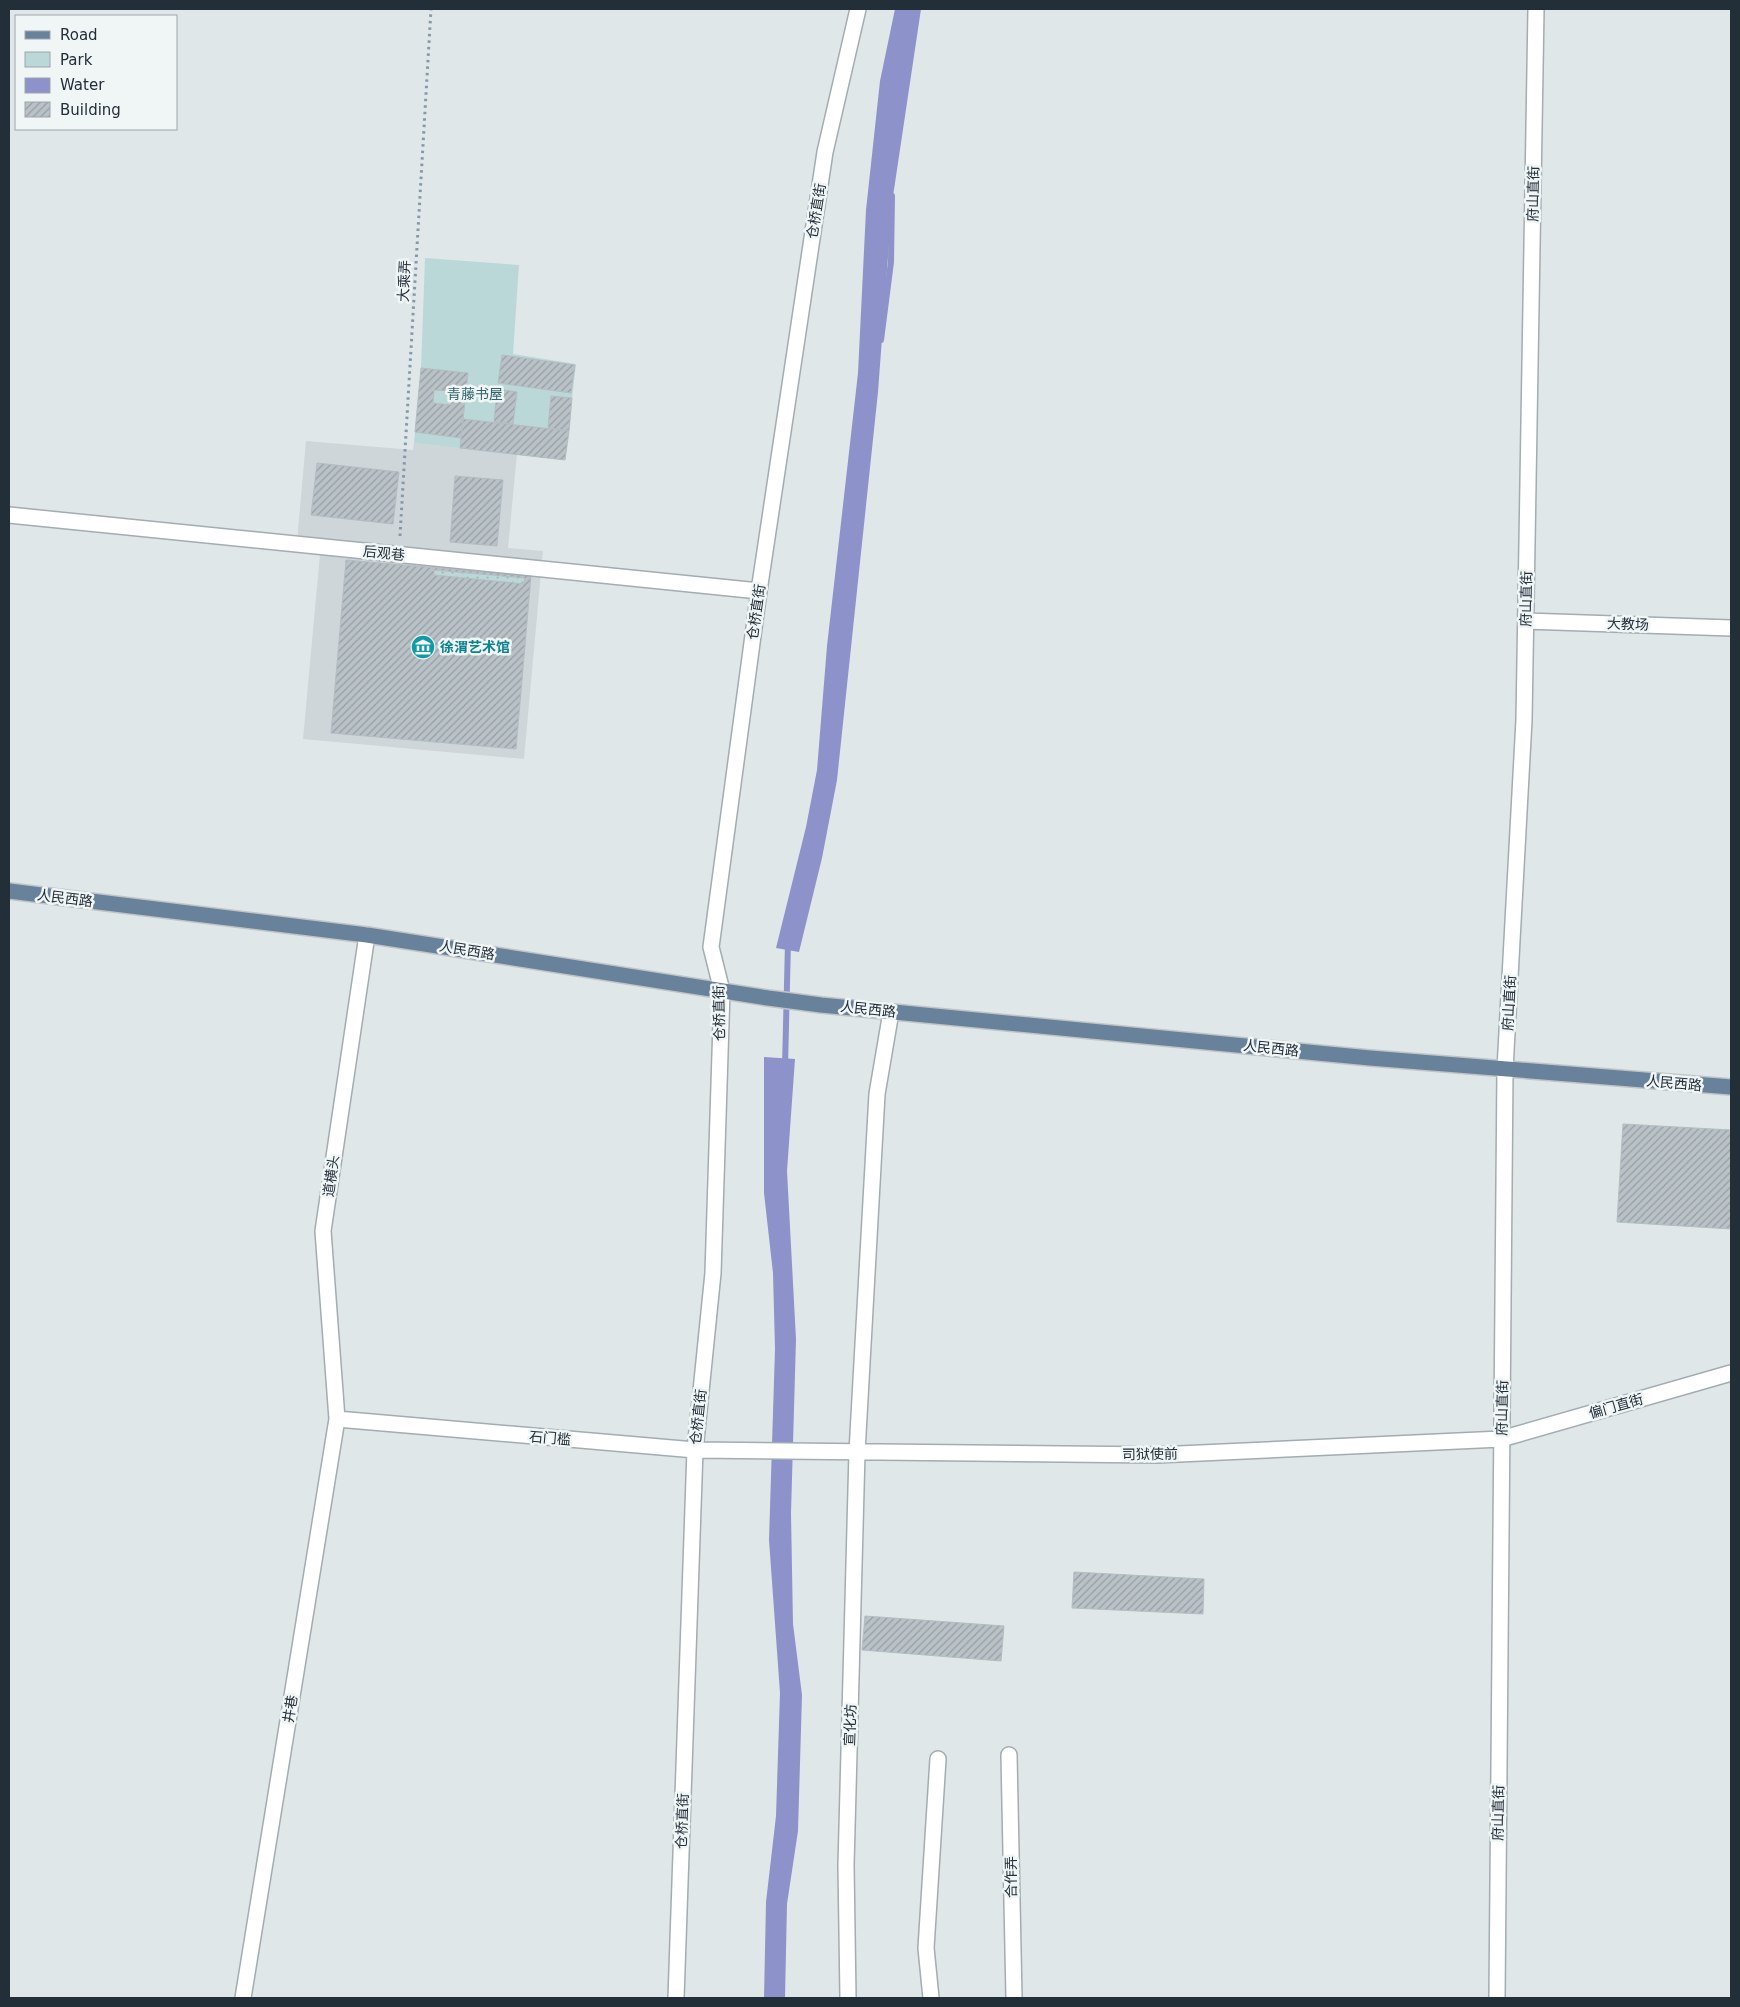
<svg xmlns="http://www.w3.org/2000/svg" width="1740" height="2007" font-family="'DejaVu Sans','Noto Sans SC',sans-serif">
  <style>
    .built { fill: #ced6d9 }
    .grass { fill: url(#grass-dots) }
    .park { fill: #bbd8d9 }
    .water { fill: #8d92ca }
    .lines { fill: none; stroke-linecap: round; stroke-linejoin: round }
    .stream { stroke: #8d92ca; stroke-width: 6 }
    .building { fill: url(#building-hatch); stroke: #b3bdc2; fill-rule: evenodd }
    .minor-casing { stroke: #a3acb0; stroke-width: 18 }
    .major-casing { stroke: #c1c4c7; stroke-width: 18 }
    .path { stroke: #8399aa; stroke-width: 3; stroke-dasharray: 2.5 4; stroke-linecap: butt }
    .minor { stroke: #fff; stroke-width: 15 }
    .major { stroke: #69829b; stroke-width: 15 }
    .labels { text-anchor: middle; stroke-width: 5; stroke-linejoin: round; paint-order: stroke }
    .street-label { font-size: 14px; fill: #222e38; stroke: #f0f5f6 }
    .park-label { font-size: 14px; fill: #31636b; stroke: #f0f5f6 }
    .culture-label { font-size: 14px; font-weight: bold; fill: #0d838f; stroke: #f0f5f6; text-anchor: start }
  </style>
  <defs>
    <pattern id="grass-dots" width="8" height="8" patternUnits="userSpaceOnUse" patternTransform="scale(1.25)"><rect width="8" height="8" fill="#bbd8d9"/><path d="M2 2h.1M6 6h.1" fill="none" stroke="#a0babb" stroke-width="1.8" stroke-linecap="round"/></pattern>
    <pattern id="building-hatch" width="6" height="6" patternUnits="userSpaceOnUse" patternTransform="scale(1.25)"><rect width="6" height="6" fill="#b9c2c7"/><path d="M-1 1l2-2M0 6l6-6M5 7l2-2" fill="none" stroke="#969ea3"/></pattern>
  </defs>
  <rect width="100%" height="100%" fill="#e0e7e9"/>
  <!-- built -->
  <path class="built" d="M306,441L413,450L414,443L517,454L508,548L543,551L524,759L303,739L320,554L296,552Z"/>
  <!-- grass -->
  <path class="grass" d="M434,570L525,578L524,584L434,575Z"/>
  <!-- park -->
  <path class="park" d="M425,258L519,265L513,354L576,364L565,460L414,443L421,368Z"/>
  <!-- water -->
  <path class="water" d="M895,9H921L892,203L878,392L837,780L822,858L799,952L776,948L806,827L817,770L827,646L858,373L866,210L880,81Z
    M764,1057L795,1059L787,1171L796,1339L791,1513L793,1624L802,1695L798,1831L787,1904L785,1998H764L766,1902L776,1816L780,1693L769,1540L775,1349L773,1273L764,1193Z"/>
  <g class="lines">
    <!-- stream -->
    <path class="stream" d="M881,340L891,262L892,196
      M785,1067L788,942"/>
  </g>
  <!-- building -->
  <path class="building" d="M502,355L575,365L571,393L498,383Z
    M421,368L468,373L461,438L415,432ZM434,390L452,391L451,405L433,403Z
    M497,389L517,392L513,424L494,422Z
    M551,396L572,398L569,431L548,428Z
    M463,419L569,431L565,460L460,448Z
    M317,463L399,472L393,524L311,515Z
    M455,476L503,480L497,546L450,542Z
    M346,560L531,576L516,749L331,733ZM434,570L525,578L524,584L434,575Z
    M1623,1124L1731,1130V1229L1617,1222Z
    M1074,1572L1204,1579L1203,1614L1072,1608Z
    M865,1616L1004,1626L1001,1661L862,1650Z"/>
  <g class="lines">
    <!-- minor casing -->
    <g class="minor-casing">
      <path id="minor" d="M9,515L759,591
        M1526,621L1731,628
        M337,1419L695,1450L1157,1455L1501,1439L1731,1373
        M1009,1755L1014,1998
        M243,1998L337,1419L323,1231L367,935
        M676,1998L695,1450L713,1273L722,991L711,947L759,591L825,152L858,9
        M848,1998L846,1865L857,1452L877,1094L891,1012
        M931,1998L926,1948L938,1759
        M1497,1998L1505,1069L1524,720L1536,9"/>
    </g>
    <!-- major casing -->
    <g class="major-casing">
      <path id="major" d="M9,891L367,935L768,998L821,1005L1370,1058L1731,1087"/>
    </g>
    <!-- path -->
    <path class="path" d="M400,536L431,9"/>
    <!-- minor -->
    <use href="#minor" class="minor"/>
    <!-- major -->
    <use href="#major" class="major"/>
  </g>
  <!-- icons -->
  <defs>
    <g id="museum-disc" transform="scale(1.25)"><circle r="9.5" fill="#0f9aa8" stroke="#f0f5f6"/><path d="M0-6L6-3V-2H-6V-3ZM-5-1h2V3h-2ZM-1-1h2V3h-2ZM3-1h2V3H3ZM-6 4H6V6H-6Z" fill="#fff"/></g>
  </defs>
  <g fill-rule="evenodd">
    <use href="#museum-disc" x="423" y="647"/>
  </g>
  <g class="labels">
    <!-- street labels -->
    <g class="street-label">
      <text transform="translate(1533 194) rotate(-89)" y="5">府山直街</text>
      <text transform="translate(816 211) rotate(-81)" y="5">仓桥直街</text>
      <text transform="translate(404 281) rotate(-87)" y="5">大乘弄</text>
      <text transform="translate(384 553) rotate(6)" y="5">后观巷</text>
      <text transform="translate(1526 599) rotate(-89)" y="5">府山直街</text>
      <text transform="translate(756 612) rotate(-82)" y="5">仓桥直街</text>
      <text transform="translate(1628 624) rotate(2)" y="5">大教场</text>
      <text transform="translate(65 898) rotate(7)" y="5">人民西路</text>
      <text transform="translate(467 950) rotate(9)" y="5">人民西路</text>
      <text transform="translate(1509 1003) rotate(-87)" y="5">府山直街</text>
      <text transform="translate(868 1009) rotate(6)" y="5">人民西路</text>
      <text transform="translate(719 1013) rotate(-91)" y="5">仓桥直街</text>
      <text transform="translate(1271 1048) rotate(6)" y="5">人民西路</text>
      <text transform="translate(1674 1083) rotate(5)" y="5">人民西路</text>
      <text transform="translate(331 1176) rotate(-82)" y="5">道横头</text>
      <text transform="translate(1616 1406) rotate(-16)" y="5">偏门直街</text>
      <text transform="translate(1502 1408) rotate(-89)" y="5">府山直街</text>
      <text transform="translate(698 1417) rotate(-84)" y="5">仓桥直街</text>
      <text transform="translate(550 1438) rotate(5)" y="5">石门槛</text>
      <text transform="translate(1150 1454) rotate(-1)" y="5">司狱使前</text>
      <text transform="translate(290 1709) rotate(-81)" y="5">井巷</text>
      <text transform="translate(850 1725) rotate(-88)" y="5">宣化坊</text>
      <text transform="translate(1498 1813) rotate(-89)" y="5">府山直街</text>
      <text transform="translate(682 1821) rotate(-88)" y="5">仓桥直街</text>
      <text transform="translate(1011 1877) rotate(-91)" y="5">合作弄</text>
    </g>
    <!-- park labels -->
    <g class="park-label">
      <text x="475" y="399">青藤书屋</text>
    </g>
    <!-- culture labels -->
    <g class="culture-label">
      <text x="440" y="652">徐渭艺术馆</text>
    </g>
  </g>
  <!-- border -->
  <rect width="1740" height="2007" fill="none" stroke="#222e38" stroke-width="20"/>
  <!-- legend -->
  <rect x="15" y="15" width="162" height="115" fill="#f0f5f6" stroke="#9ea5aa"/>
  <rect x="25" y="31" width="25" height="8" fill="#69829b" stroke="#9ea5aa"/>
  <text x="60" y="40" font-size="15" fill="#222e38">Road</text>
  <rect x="25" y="52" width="25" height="15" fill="#bbd8d9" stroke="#9ea5aa"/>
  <text x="60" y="65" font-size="15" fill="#222e38">Park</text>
  <rect x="25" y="78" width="25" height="15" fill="#8d92ca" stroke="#9ea5aa"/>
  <text x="60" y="90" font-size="15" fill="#222e38">Water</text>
  <rect x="25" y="102" width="25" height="15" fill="url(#building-hatch)" stroke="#9ea5aa"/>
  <text x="60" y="115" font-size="15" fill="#222e38">Building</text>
</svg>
